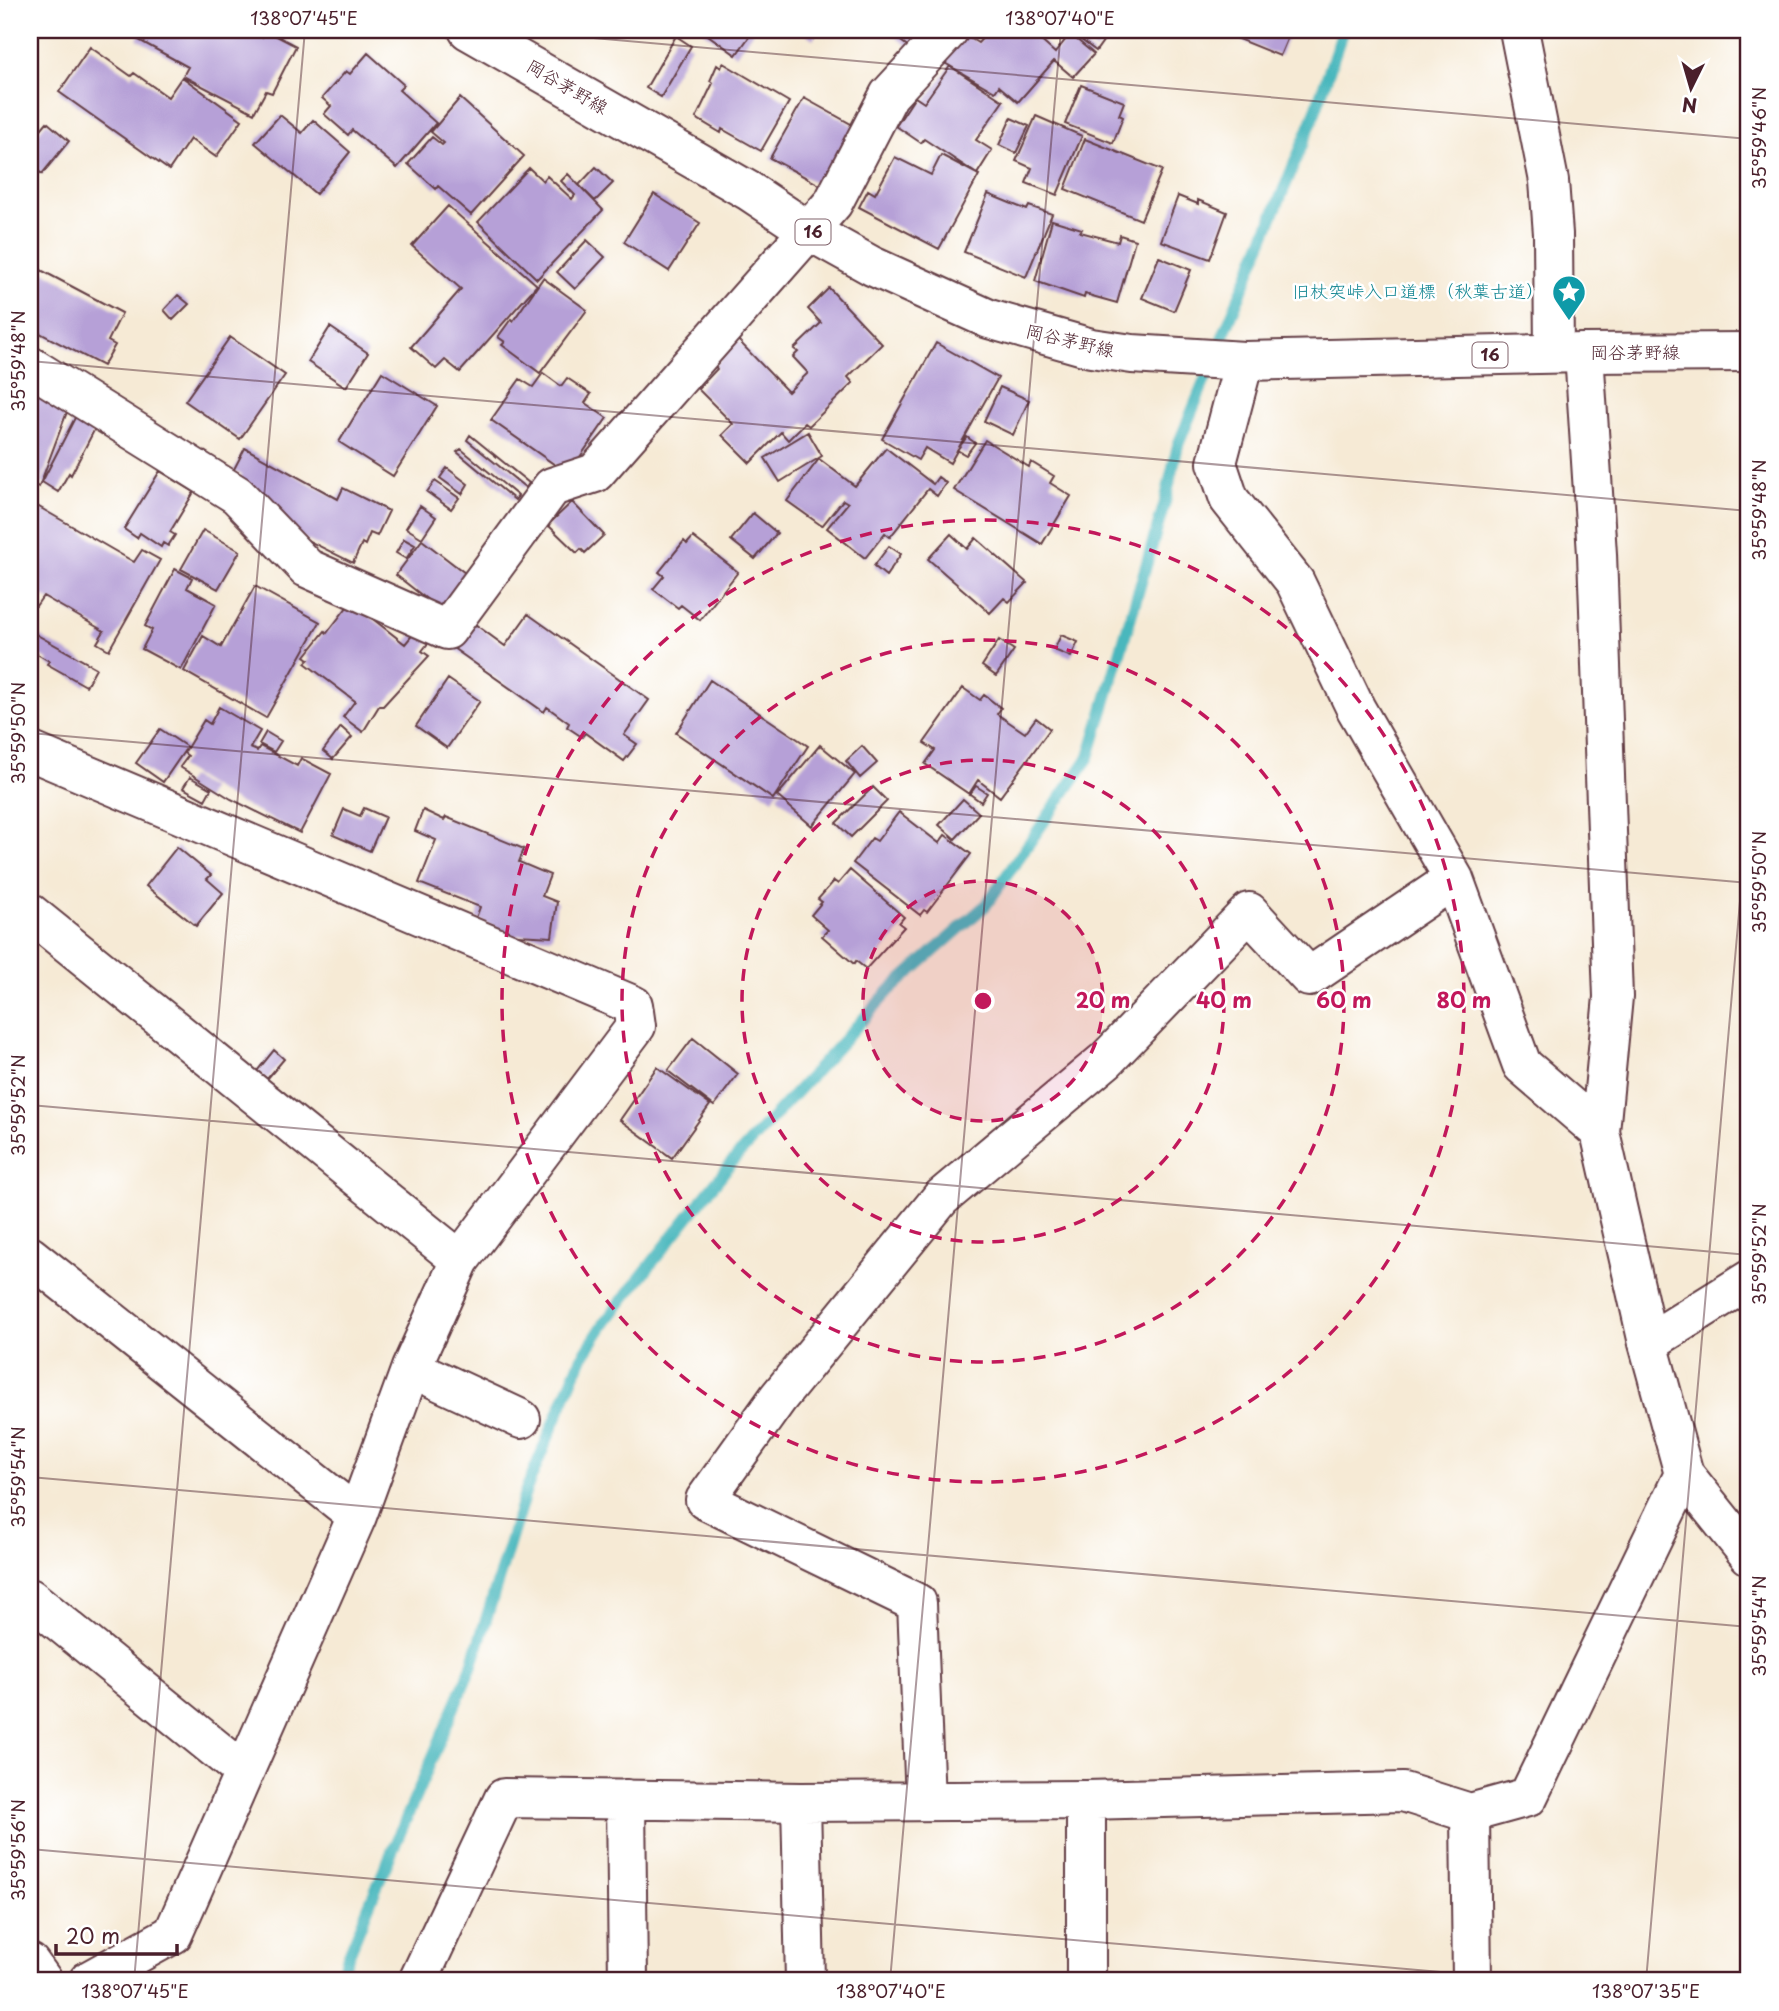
<svg xmlns="http://www.w3.org/2000/svg" width="1779" height="2011" font-family="'Playpen Sans','Klee One',sans-serif">
  <style>
    .lines { fill: none; stroke-linecap: round; stroke-linejoin: round }
    .stream { stroke: #48b7bd; stroke-width: 12 }
    .building { fill: #b6a0d7 }
    .minor-casing { stroke: #643d44; stroke-width: 42 }
    .major-casing { stroke: #643d44; stroke-width: 42 }
    .minor { stroke: #fff; stroke-width: 38 }
    .major { stroke: #fff; stroke-width: 38 }
    .ticks { fill: none; stroke: #4a1f2b; stroke-width: 2; stroke-opacity: 0.45 }
    .ring { fill: none; stroke: #c2185b; stroke-width: 3.5; stroke-dasharray: 12 9 }
    .labels { text-anchor: middle; stroke-width: 5; stroke-linejoin: round; paint-order: stroke }
    .shield { fill: #fff; stroke: #80626b; stroke-width: 2 }
    .shield-label { font-size: 16px; font-weight: bold; fill: #4a1f2b }
    .street-label { font-size: 18px; fill: #4a1f2b; stroke: #fff }
    .culture-label { font-size: 18px; fill: #0d838f; stroke: #fff; text-anchor: end }
    .centre { fill: #c2185b; stroke: #fff; stroke-width: 3.5 }
    .ring-label { font-size: 21px; text-anchor: middle; font-weight: bold; fill: #c2185b; stroke: #fff; stroke-width: 5; stroke-linejoin: round; paint-order: stroke }
    .neatline { fill: none; stroke: #4a1f2b; stroke-width: 2.5 }
    .ticks-label { font-size: 18px; text-anchor: middle; fill: #4a1f2b }
  </style>
  <rect width="100%" height="100%" fill="#fff"/>
  <filter id="ink" filterUnits="userSpaceOnUse"><feTurbulence type="fractalNoise" baseFrequency=".0143" numOctaves="2"/><feDisplacementMap in="SourceGraphic" scale="14" xChannelSelector="R" yChannelSelector="G"/><feConvolveMatrix kernelMatrix="1 2 1 2 8 2 1 2 1" color-interpolation-filters="sRGB"/></filter>
  <filter id="wash" filterUnits="userSpaceOnUse"><feTurbulence type="fractalNoise" baseFrequency=".00686" numOctaves="4" result="noise"/><feDisplacementMap in="SourceGraphic" scale="28" xChannelSelector="R" yChannelSelector="G"/><feGaussianBlur stdDeviation="1.57" result="paint"/><feColorMatrix in="noise" values="0 0 0 0 0 0 0 0 0 0 0 0 0 0 0 0 0 1.4 0 .05"/><feComposite in="paint" operator="in"/></filter>
  <g filter="url(#wash)">
    <rect width="100%" height="100%" fill="#f6ead5"/>
    <g class="lines">
      <!-- stream -->
      <path class="stream" d="M338,1981L369,1905L471,1668L526,1490L581,1359L606,1321L731,1163L890,990L986,905L1089,757L1165,502L1178,445L1312,121L1343,30"/>
    </g>
    <g id="blocks">
      <!-- building -->
      <path class="building" d="M142,30H258L257,35L262,37L265,30L296,46L272,93L266,91L254,113L183,76L188,67L137,39Z
        M272,30H285L281,36Z
        M701,30H754L736,55Z
        M801,30H820L813,39Z
        M886,30H934L917,53Z
        M990,30H1029L1055,53L1070,34L1094,54L1073,77L1054,61L1018,102L999,86L995,92L943,62L965,35L978,43Z
        M1068,30H1111L1096,51Z
        M1236,30H1291L1280,56L1233,37Z
        M676,36L691,46L661,97L646,88Z
        M90,47L131,76L134,73L168,97L182,77L242,120L216,157L190,139L169,170L59,92Z
        M368,53L404,85L399,90L436,123L397,168L352,130L348,135L324,114L331,106L322,98L346,71L350,74Z
        M723,63L789,102L761,151L722,129L721,133L696,118L713,83L710,81L717,65L721,68Z
        M950,66L1003,101L976,140L992,150L977,174L924,139L921,143L896,126L915,97L924,103Z
        M1081,85L1124,102L1119,115L1123,117L1113,143L1065,124Z
        M460,98L524,156L471,215L438,186L436,189L408,164L432,137L442,145L444,143L431,132Z
        M804,98L858,128L825,188L770,158Z
        M280,115L302,133L313,120L350,152L316,194L255,143Z
        M1036,116L1082,136L1057,195L1026,183L1032,168L1016,161Z
        M1011,118L1029,126L1016,153L999,145Z
        M47,122L69,141L42,174L30,164V142Z
        M1085,139L1162,170L1141,220L1065,189Z
        M941,155L979,175L939,249L859,207L868,190L875,194L895,157L931,175Z
        M596,167L613,183L595,201L579,185Z
        M529,168L543,181L547,176L572,199L575,195L561,181L568,174L603,210L537,279L478,222Z
        M654,194L700,223L669,271L624,242Z
        M988,194L1027,210L1029,206L1052,214L1026,277L964,252Z
        M1178,196L1198,204V200L1227,212L1210,259L1161,241Z
        M448,206L537,285L460,372L445,360L436,369L411,347L461,289L412,246Z
        M1052,220L1082,229L1080,232L1118,242L1120,235L1135,240L1117,303L1085,294L1084,298L1035,281Z
        M587,240L605,257L575,289L557,272Z
        M1159,257L1191,270L1174,311L1142,298Z
        M37,268L122,313L108,341L115,345L103,366L30,328V282Z
        M543,278L587,310L540,373L502,345L505,342L498,337L511,319L513,321Z
        M829,288L882,344L848,377L853,383L809,426L805,423L788,440L781,432L750,463L722,435L733,424L698,389L717,369L715,366L738,340L788,392L808,373L793,357L798,352L794,349L821,323L808,309Z
        M178,295L189,304L173,320L164,310Z
        M330,327L368,353L346,387L308,362Z
        M230,337L285,375L240,439L185,401Z
        M936,343L998,378L950,463L925,448L918,460L882,439Z
        M382,372L437,406L393,476L339,442Z
        M543,373L561,386L567,378L591,394L585,403L607,418L568,474L491,420L520,379L533,387Z
        M30,385L71,401L39,487L30,484Z
        M1000,387L1029,400L1013,435L984,421Z
        M82,404L102,415L71,475L69,473L58,492L42,482Z
        M808,432L822,456L780,482L765,458Z
        M470,435L529,483L526,488L467,440Z
        M967,437L975,443L966,455L957,450Z
        M985,440L1029,467L1031,462L1054,476L1050,483L1071,496L1042,544L954,490Z
        M245,448L338,499L343,488L389,511L377,536L370,533L365,545L362,543L353,563L231,502L242,475L233,471Z
        M886,448L933,484L938,477L946,483L937,496L928,489L890,537L885,533L865,558L827,528L848,503L843,500L822,526L787,501L819,459L855,486Z
        M461,449L518,496L515,500L457,452Z
        M447,468L468,484L462,494L440,478Z
        M160,471L194,492L170,532L175,535L168,546L163,543L161,547L140,533L137,538L124,529Z
        M435,481L459,498L451,509L427,492Z
        M572,502L604,535L585,553L581,549L577,553L548,525Z
        M32,503L134,562L142,550L160,560L109,650L97,643L104,631L43,596L36,606L30,603V507Z
        M420,506L436,517L422,538L406,528Z
        M753,513L777,533L755,559L731,540Z
        M203,530L240,551L218,589L181,569Z
        M951,534L967,549L976,538L1027,583L1009,602L1004,598L990,613L928,559Z
        M693,537L738,572L700,620L681,605L678,608L653,589L664,576L659,572L684,541L687,544Z
        M404,539L415,545L406,559L396,553Z
        M422,540L474,580L447,615L396,575Z
        M889,546L901,554L886,576L874,566Z
        M175,569L192,578L187,588L216,604L181,670L142,649L152,630L145,626Z
        M255,586L320,622L266,718L184,671L203,636L221,647Z
        M351,602L405,644L419,627L433,637L422,651L429,656L383,706H379L363,732L343,717L355,701L305,663L309,659L305,656L325,631L327,633Z
        M528,614L649,700L624,735L637,744L624,761L585,733L582,737L567,727L569,723L547,707L544,712L453,648L472,622L505,646Z
        M30,631L96,668L86,686L47,664L49,661L30,650Z
        M1061,635L1078,642L1071,657L1054,650Z
        M999,640L1014,650L996,676L982,666Z
        M448,679L480,701L447,748L416,726Z
        M710,680L808,746L773,799L676,733Z
        M963,688L980,700L984,695L1001,708L997,714L1025,733L1036,718L1050,729L1000,797L978,780L969,794L925,764L935,750L924,743Z
        M219,707L260,731L250,748L257,751L260,746L297,766L301,758L331,774L300,833L231,799L180,767L188,756L184,753L204,720L210,724Z
        M341,727L352,737L333,759L323,751Z
        M160,729L187,747L163,782L136,763Z
        M266,732L281,741L274,752L259,744Z
        M820,745L855,774L812,826L777,796Z
        M862,746L877,763L860,778L846,761Z
        M190,777L211,789L205,800L183,788Z
        M976,786L987,793L981,802L970,794Z
        M873,787L887,801L851,837L836,823Z
        M963,799L979,813L955,839L939,825Z
        M364,808L385,817L370,851L333,835L344,809L360,816Z
        M423,810L444,820L446,817L524,849L519,862L550,875L542,896L557,902L552,937L518,935L517,938L476,918L480,907L419,883L436,840L415,831Z
        M899,812L939,843L945,835L971,854L927,912L924,910L920,915L853,863L872,838L877,841Z
        M177,847L211,875L207,879L223,893L196,926L146,886Z
        M850,870L904,917L899,923L904,927L866,969L856,961L854,964L822,936L828,930L811,915L822,902L818,899L834,881L838,884Z
        M693,1038L738,1074L714,1106L668,1071Z
        M274,1050L284,1059L267,1079L257,1071Z
        M657,1067L710,1105L672,1158L620,1120Z"/>
    </g>
  </g>
  <g filter="url(#ink)">
    <use href="#blocks" fill-opacity="0" stroke="#643d44" stroke-width="2"/>
    <g class="lines">
      <!-- minor casing -->
      <g class="minor-casing">
        <path id="minor" d="M1519,30L1549,181L1553,234L1554,353
          M1584,353L1597,554L1613,997L1600,1132L1648,1343L1684,1474L1749,1555
          M1244,361L1217,463L1229,499L1295,582L1356,709L1454,879L1522,1065L1600,1132
          M30,366L237,495L307,568L447,630L552,487L595,473L833,203L889,95L949,30
          M30,751L633,1005L636,1026L460,1260L411,1368L357,1516L173,1934L88,1981
          M30,913L460,1260
          M30,1256L357,1516
          M1648,1343L1749,1280
          M411,1368L521,1419
          M30,1598L244,1772
          M626,1799L628,1981
          M1086,1800V1981
          M925,1801L917,1603L705,1500L778,1398L941,1198L1106,1060L1249,912L1309,977L1454,879
          M801,1802L805,1981
          M1470,1813L1472,1981
          M30,1963L43,1981
          M418,1981L504,1798L801,1802L1086,1800L1403,1792L1470,1813L1528,1797L1684,1474"/>
      </g>
      <!-- major casing -->
      <g class="major-casing">
        <path id="major" d="M468,30L749,191L809,231L872,266L989,319L1091,348L1132,354L1244,361L1584,353L1749,352"/>
      </g>
      <!-- minor -->
      <use href="#minor" class="minor"/>
      <!-- major -->
      <use href="#major" class="major"/>
    </g>
  </g>
  <!-- ticks -->
  <path class="ticks" d="M502,30L1749,139M30,361L1749,511M30,733L1749,883M30,1105L1749,1255M30,1477L1749,1627M30,1849L1544,1981M134,1981L305,30M890,1981L1061,30M1646,1981L1749,798"/>
  <!-- distance rings -->
  <circle cx="983" cy="1001" r="120" fill="#c2185b" fill-opacity=".12"/>
  <g class="ring">
    <circle cx="983" cy="1001" r="120"/>
    <circle cx="983" cy="1001" r="241"/>
    <circle cx="983" cy="1001" r="361"/>
    <circle cx="983" cy="1001" r="481"/>
  </g>
  <!-- icons -->
  <defs>
    <g id="sight-pin" transform="scale(1.75)"><path d="M0 17L-7.5 6A9.5 9.5 0 1 1 7.5 6Z" fill="#0f9aa8" stroke="#fff"/><path d="M0-6L1.8-2.2L6-1.7L2.9 1.2L3.7 5.4L0 3.3L-3.7 5.4L-2.9 1.2L-6-1.7L-1.8-2.2Z" fill="#fff"/></g>
  </defs>
  <g fill-rule="evenodd">
    <use href="#sight-pin" x="1569" y="292"/>
  </g>
  <g class="labels">
    <!-- shield labels -->
    <g class="shield">
      <rect x="795.5" y="219.5" width="35" height="25" rx="5"/>
      <rect x="1472.5" y="342.5" width="35" height="25" rx="5"/>
    </g>
    <g class="shield-label">
      <text x="813" y="238">16</text>
      <text x="1490" y="361">16</text>
    </g>
    <!-- street labels -->
    <g class="street-label">
      <text transform="translate(567 87) rotate(30)" y="6">岡谷茅野線</text>
      <text transform="translate(1070 341) rotate(13)" y="6">岡谷茅野線</text>
      <text x="1635" y="359">岡谷茅野線</text>
    </g>
    <!-- culture labels -->
    <g class="culture-label">
      <text x="1544" y="298">旧杖突峠入口道標（秋葉古道）</text>
    </g>
  </g>
  <circle cx="983" cy="1001" r="10" class="centre"/>
  <g class="ring-label">
    <text x="1103" y="1008">20 m</text>
    <text x="1224" y="1008">40 m</text>
    <text x="1344" y="1008">60 m</text>
    <text x="1464" y="1008">80 m</text>
  </g>
  <!-- margin -->
  <rect width="1779" height="2011" fill="none" stroke="#fff" stroke-width="77"/>
  <!-- north arrow -->
  <g transform="translate(1691 88) rotate(185)" stroke="#ffffff" stroke-width="5" paint-order="stroke">
  <path d="M0-5L12 26L0 18L-12 26Z" fill="#4a1f2b"/>
  <text y="-10" font-size="19" font-weight="bold" text-anchor="middle" fill="#4a1f2b">N</text>
  </g>
  <!-- scale -->
  <path d="M56 1944v10h121v-10" fill="none" stroke="#4a1f2b" stroke-width="3.5"/>
  <text x="66" y="1944" font-size="21" fill="#4a1f2b" stroke="#ffffff" stroke-width="5" paint-order="stroke">20 m</text>
  <rect x="38" y="38" width="1702" height="1934" class="neatline"/>
  <g class="ticks-label">
    <text x="304" y="25">138°07'45"E</text>
    <text x="1060" y="25">138°07'40"E</text>
    <text transform="translate(1760 138) rotate(-90)" y="6">35°59'46"N</text>
    <text transform="translate(19 361) rotate(-90)" y="6">35°59'48"N</text>
    <text transform="translate(1760 510) rotate(-90)" y="6">35°59'48"N</text>
    <text transform="translate(19 733) rotate(-90)" y="6">35°59'50"N</text>
    <text transform="translate(1760 882) rotate(-90)" y="6">35°59'50"N</text>
    <text transform="translate(19 1105) rotate(-90)" y="6">35°59'52"N</text>
    <text transform="translate(1760 1254) rotate(-90)" y="6">35°59'52"N</text>
    <text transform="translate(19 1477) rotate(-90)" y="6">35°59'54"N</text>
    <text transform="translate(1760 1626) rotate(-90)" y="6">35°59'54"N</text>
    <text transform="translate(19 1850) rotate(-90)" y="6">35°59'56"N</text>
    <text x="135" y="1998">138°07'45"E</text>
    <text x="891" y="1998">138°07'40"E</text>
    <text x="1646" y="1998">138°07'35"E</text>
  </g>
</svg>
